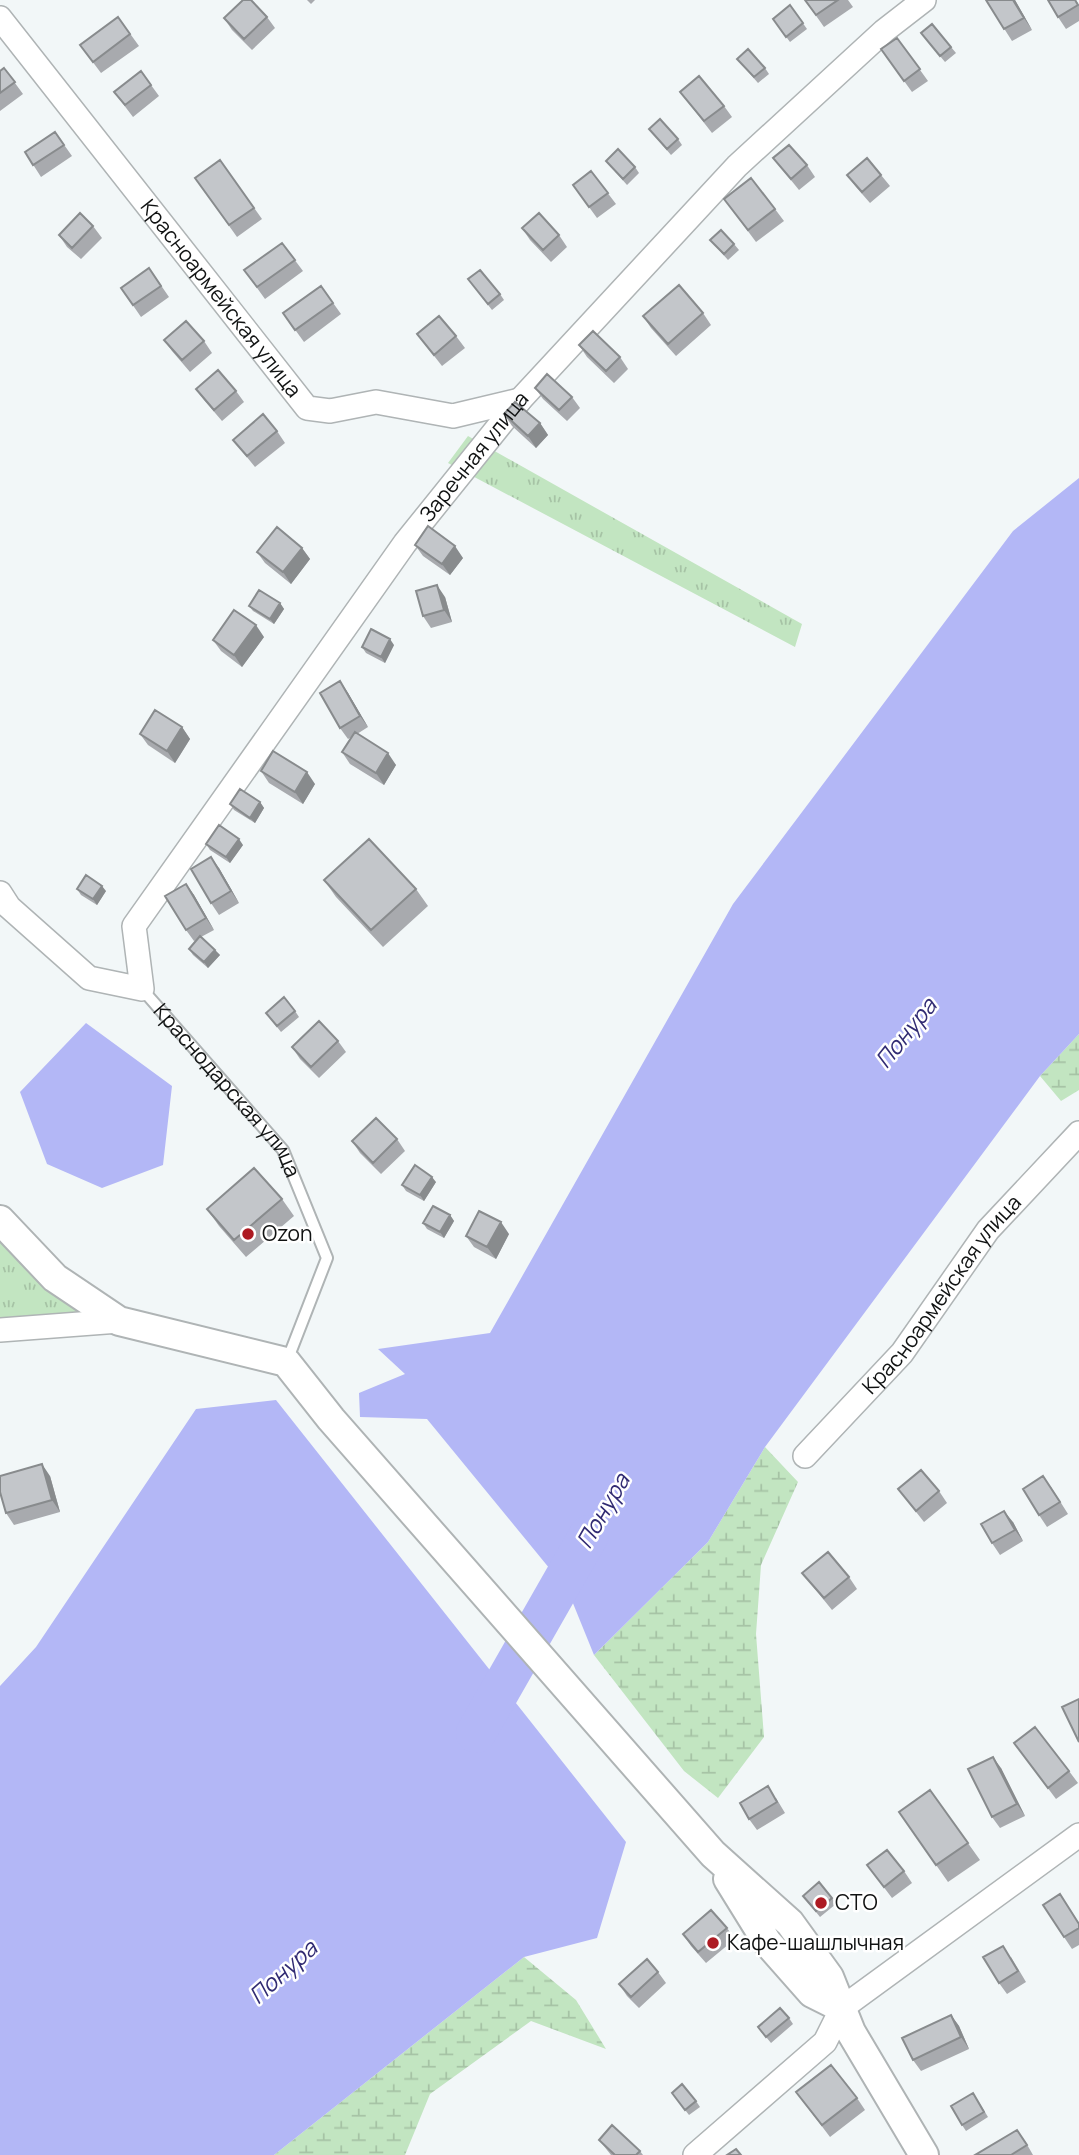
<svg xmlns="http://www.w3.org/2000/svg" width="1079" height="2155" font-family="Manrope,sans-serif">
  <style>
    .grass { fill: url(#grass-tufts) }
    .wetland { fill: url(#wetland-marsh) }
    .water { fill: #b3b7f6 }
    .lines { fill: none; stroke-linecap: round; stroke-linejoin: round }
    .river { stroke: #b3b7f6; stroke-width: 40 }
    .service-casing { stroke: #afb4b5; stroke-width: 14 }
    .minor-casing { stroke: #afb4b5; stroke-width: 26 }
    .tertiary-casing { stroke: #afb4b5; stroke-width: 32 }
    .service { stroke: #fff; stroke-width: 10 }
    .minor { stroke: #fff; stroke-width: 23 }
    .tertiary { stroke: #fff; stroke-width: 28 }
    .wall { fill: #a8aaae }
    .shaded-wall { fill: #888b8d }
    .building { fill: #c3c6ca; stroke: #888b8d; stroke-width: 2 }
    .poi-dot { fill: #ad1a22; stroke: #fff; stroke-width: 2.5 }
    .labels { text-anchor: middle; stroke-width: 5; stroke-linejoin: round; paint-order: stroke }
    .street-label { font-size: 21px; fill: #101212; stroke: #fff }
    .poi-label { font-size: 21px; fill: #101212; stroke: #fff; text-anchor: start }
    .water-label { font-size: 23px; font-style: italic; fill: #312b73; stroke: #fff }
  </style>
  <defs>
    <pattern id="grass-tufts" width="24" height="20" patternUnits="userSpaceOnUse" patternTransform="scale(1.75)"><rect width="24" height="20" fill="#c2e5c1"/><path d="M3 7l-1-3M5 7V3M7 7l1-3M15 17l-1-3M17 17v-4M19 17l1-3" fill="none" stroke="#a6c3a5"/></pattern>
    <pattern id="wetland-marsh" width="20" height="14" patternUnits="userSpaceOnUse" patternTransform="scale(1.75)"><rect width="20" height="14" fill="#c2e5c1"/><path d="M1 5h8M5 5V1M11 12h8M15 12V8" fill="none" stroke="#a6c3a5"/></pattern>
  </defs>
  <rect width="100%" height="100%" fill="#f2f7f8"/>
  <!-- grass -->
  <path class="grass" d="M468,436L802,624L795,647L448,463Z
    M0,1220L119,1321L0,1330Z"/>
  <!-- wetland -->
  <path class="wetland" d="M1079,1034V1090L1061,1101L1040,1076Z
    M765,1447L798,1482L761,1565L756,1634L764,1737L718,1798L684,1771L594,1655L708,1542Z
    M524,1957L576,2000L606,2049L531,2021L430,2094L405,2155H274Z"/>
  <!-- water -->
  <path class="water" d="M1079,478V1034L1040,1076L765,1447L708,1542L594,1655L568,1591L427,1419L360,1417L359,1393L405,1374L378,1349L490,1333L733,904L1013,531Z
    M86,1023L172,1086L163,1165L102,1188L47,1164L20,1092Z
    M276,1400L626,1842L597,1938L524,1957L274,2155H0V1686L36,1647L196,1409Z"/>
  <g class="lines">
    <!-- river -->
    <path class="river" d="M476,1733L589,1535"/>
    <!-- service casing -->
    <g class="service-casing">
      <g id="service">
        <path id="s1" d="M142,989L283,1150L327,1258L287,1361"/>
      </g>
    </g>
    <!-- minor casing -->
    <g class="minor-casing">
      <g id="minor">
        <path id="s2" d="M0,18L307,408L330,411L376,402L453,416L520,400"/>
        <path id="s3" d="M0,893L9,907L89,978L142,989L134,926L405,543L520,400L737,166L884,31L924,0"/>
        <path d="M0,1330L119,1321"/>
        <path id="s4" d="M805,1456L902,1353L988,1230L1079,1133"/>
        <path d="M695,2155L825,2042L842,2008L1079,1835"/>
      </g>
    </g>
    <!-- tertiary casing -->
    <g class="tertiary-casing">
      <path id="tertiary" d="M0,1220L55,1278L119,1321L286,1362L331,1419L713,1854L790,1923L829,1977L851,2032L924,2155
        M728,1879L767,1942L812,1993L842,2008"/>
    </g>
    <!-- service -->
    <use href="#service" class="service"/>
    <!-- minor -->
    <use href="#minor" class="minor"/>
    <!-- tertiary -->
    <use href="#tertiary" class="tertiary"/>
  </g>
  <!-- wall -->
  <path class="wall" d="M307,0H315L311,4Z
    M805,0H848L853,7L824,27Z
    M986,0H1015L1032,30L1012,41Z
    M1076,0L1079,5V21L1066,29L1058,17Z
    M790,5L807,29L790,42L773,19Z
    M118,17L139,46L101,73L80,45Z
    M267,17L275,28L252,50L232,30L224,18Z
    M897,38L928,81L912,92L881,49Z
    M925,38L951,47L956,53L945,62Z
    M737,59L765,68L769,74L758,83Z
    M4,68L23,94L0,111V71Z
    M151,85L159,96L133,117L114,92Z
    M680,92L724,106L732,117L712,133Z
    M649,129L678,139L682,145L671,155Z
    M55,132L72,156L41,177L25,152Z
    M773,158L807,165L815,177L799,190Z
    M220,160L262,219L237,237L195,178Z
    M606,161L635,167L639,173L627,185Z
    M591,171L616,204L597,218L573,185Z
    M847,175H881L890,186L870,203L856,187Z
    M724,199L775,209L784,221L756,242Z
    M93,226L102,238L81,259L67,247L59,235Z
    M522,228L559,235L567,247L551,262L530,240Z
    M710,240L734,244L739,250L728,260Z
    M282,243L303,271L265,299L244,270Z
    M149,268L169,297L141,317L121,288Z
    M468,279L500,294L504,300L492,310Z
    M321,286L341,314L304,342L283,313Z
    M703,313L711,325L676,356L651,328L643,316Z
    M417,334L456,336L465,348L442,366Z
    M164,340L204,341L212,353L190,372L172,351Z
    M579,345L620,357L628,369L614,383L587,357Z
    M535,388L572,397L580,408L567,421L543,399Z
    M196,389L236,391L244,402L222,421L204,400Z
    M504,414L540,423L548,435L536,448L512,426Z
    M277,431L285,443L255,467L233,440Z
    M415,545L463,558L450,575L423,556Z
    M302,548L310,559L291,584L265,563L257,552Z
    M445,597L452,622L431,628L423,616Z
    M280,603L284,609L274,624L253,611L249,606Z
    M264,637L242,667L221,651L213,640Z
    M394,645L385,663L366,653L362,647Z
    M340,681L348,693L368,727L357,734L396,765L384,785L350,764L342,752L352,737L348,739L340,728Z
    M182,727L190,739L175,763L148,745L140,734Z
    M261,771L315,784L303,804L269,783Z
    M260,802L264,808L255,823L234,810L230,804Z
    M206,844L243,845L230,863L210,850Z
    M219,868L239,903L219,915L211,903Z
    M324,880L416,889L428,906L383,947L336,897Z
    M186,884L194,895L214,930L201,937L215,950L220,955L208,968L193,955L189,949L197,940L194,941L186,930Z
    M77,889L106,891L97,905L81,895Z
    M295,1011L299,1017L281,1032L266,1013Z
    M338,1041L346,1052L319,1078L300,1059L292,1047Z
    M397,1139L405,1151L381,1174L360,1153L352,1141Z
    M436,1182L424,1201L406,1191L402,1185Z
    M282,1199L294,1216L246,1257L219,1226L207,1209Z
    M450,1215L454,1221L444,1238L427,1229L423,1223Z
    M509,1234L496,1259L474,1247L466,1236Z
    M50,1476L60,1512L14,1525L6,1513Z
    M1051,1487L1068,1514L1047,1527L1039,1515Z
    M898,1489L939,1491L947,1503L924,1522Z
    M1013,1522L1023,1541L1000,1555L992,1543Z
    M802,1573L849,1577L857,1589L832,1610Z
    M1014,1743L1069,1771L1078,1783L1056,1799Z
    M1001,1768L1025,1816L1000,1828L992,1817Z
    M930,1790L980,1860L948,1882L899,1812Z
    M776,1798L785,1813L757,1830L749,1819Z
    M867,1865L904,1871L912,1883L892,1898Z
    M1060,1894L1079,1923V1945L1072,1949L1064,1937Z
    M803,1896L832,1898L836,1904L820,1917Z
    M727,1928L735,1939L706,1963L691,1946L683,1934Z
    M1011,1957L1026,1982L1007,1994L999,1983Z
    M658,1972L666,1983L639,2008L627,1996L619,1984Z
    M951,2015L959,2026L969,2049L921,2071L913,2060Z
    M789,2018L793,2024L771,2043L758,2027Z
    M796,2092L857,2098L865,2110L830,2137Z
    M672,2093L696,2101L700,2107L689,2115Z
    M977,2099L988,2117L966,2131L962,2125Z
    M599,2140L640,2151L643,2155H611Z
    M1025,2141L1033,2155H975Z"/>
  <!-- shaded-wall -->
  <path class="shaded-wall" d="M1013,0H1015L1032,30L1024,18Z
    M540,423L548,435L536,448L528,436Z
    M455,546L463,558L450,575L442,564Z
    M302,548L310,559L291,584L283,572Z
    M437,585L445,597L452,622L444,610Z
    M280,603L284,609L274,624L270,619Z
    M256,625L264,637L242,667L234,655Z
    M390,639L394,645L385,663L381,657Z
    M340,681L348,693L368,727L360,716Z
    M182,727L190,739L175,763L167,751Z
    M388,753L396,765L384,785L376,773Z
    M307,772L315,784L303,804L295,792Z
    M260,802L264,808L255,823L250,818Z
    M239,839L243,845L230,863L226,857Z
    M211,857L219,868L239,903L231,891Z
    M186,884L194,895L214,930L206,918Z
    M102,886L106,891L97,905L93,899Z
    M215,950L220,955L208,968L204,962Z
    M432,1177L436,1182L424,1201L420,1195Z
    M450,1215L454,1221L444,1238L440,1232Z
    M501,1222L509,1234L496,1259L487,1247Z
    M42,1464L50,1476L60,1512L52,1500Z
    M1004,1511L1013,1522L1023,1541L1015,1530Z
    M993,1757L1001,1768L1025,1816L1017,1804Z
    M951,2015L959,2026L969,2049L961,2037Z"/>
  <!-- building -->
  <path class="building" d="M243,0H251L267,17L244,39L224,18Z
    M805,0H838L816,15Z
    M986,0H1013L1024,18L1004,29Z
    M1048,0H1075L1078,5L1058,17Z
    M790,5L803,23L786,37L773,19Z
    M118,17L130,34L93,62L80,45Z
    M932,24L951,47L940,56L921,33Z
    M897,38L920,69L904,81L881,49Z
    M748,49L765,68L754,77L737,59Z
    M4,68L15,82L0,93V71Z
    M141,71L151,85L125,105L114,92Z
    M699,76L724,106L704,121L680,92Z
    M660,119L678,139L667,149L649,129Z
    M55,132L64,145L33,165L25,152Z
    M789,145L807,165L791,179L773,158Z
    M618,149L635,167L623,179L606,161Z
    M867,158L881,175L862,192L847,175Z
    M220,160L254,208L229,225L195,178Z
    M591,171L608,193L589,207L573,185Z
    M751,178L775,209L748,230L724,199Z
    M80,213L93,226L72,248L59,235Z
    M539,213L559,235L543,250L522,228Z
    M721,230L734,244L724,254L710,240Z
    M282,243L295,260L257,287L244,270Z
    M149,268L161,286L133,305L121,288Z
    M480,270L500,294L488,304L468,279Z
    M679,285L703,313L668,344L643,316Z
    M321,286L333,303L295,330L283,313Z
    M439,316L456,336L434,355L417,334Z
    M186,321L204,341L182,360L164,340Z
    M593,331L620,357L606,371L579,345Z
    M218,370L236,391L214,410L196,389Z
    M547,374L572,397L559,410L535,388Z
    M515,402L540,423L528,436L504,414Z
    M263,414L277,431L247,456L233,440Z
    M428,526L455,546L442,564L415,545Z
    M277,527L302,548L283,572L257,552Z
    M437,585L444,610L423,616L416,591Z
    M259,590L280,603L270,619L249,606Z
    M234,610L256,625L234,655L213,640Z
    M371,629L390,639L381,657L362,647Z
    M340,681L360,716L340,728L320,693Z
    M155,710L182,727L167,751L140,734Z
    M355,732L388,753L376,773L342,752Z
    M273,751L307,772L295,792L261,771Z
    M240,789L260,802L250,818L230,804Z
    M219,825L239,839L226,857L206,844Z
    M369,839L416,889L371,930L324,880Z
    M211,857L231,891L211,903L191,869Z
    M86,875L102,886L93,899L77,889Z
    M186,884L206,918L186,930L165,896Z
    M200,936L215,950L204,962L189,949Z
    M284,997L295,1011L277,1026L266,1013Z
    M319,1021L338,1041L311,1067L292,1047Z
    M376,1118L397,1139L373,1163L352,1141Z
    M415,1165L432,1177L420,1195L402,1185Z
    M254,1168L282,1199L234,1240L207,1209Z
    M433,1206L450,1215L440,1232L423,1223Z
    M479,1211L501,1222L487,1247L466,1236Z
    M42,1464L52,1500L6,1513L0,1492V1476Z
    M921,1470L939,1491L916,1511L898,1489Z
    M1043,1476L1060,1502L1039,1515L1023,1489Z
    M1004,1511L1015,1530L992,1543L981,1524Z
    M828,1552L849,1577L824,1598L802,1573Z
    M1079,1699V1742L1062,1707Z
    M1035,1727L1069,1771L1048,1788L1014,1743Z
    M993,1757L1017,1804L992,1817L968,1769Z
    M768,1786L777,1802L749,1819L740,1803Z
    M930,1790L968,1843L936,1865L899,1812Z
    M887,1850L904,1871L884,1887L867,1865Z
    M819,1882L832,1898L816,1911L803,1896Z
    M1060,1894L1079,1924V1928L1064,1937L1043,1905Z
    M711,1910L727,1928L698,1952L683,1934Z
    M1003,1946L1018,1971L999,1983L983,1957Z
    M647,1959L658,1972L631,1997L619,1984Z
    M780,2008L789,2018L766,2037L758,2027Z
    M951,2015L961,2037L913,2060L902,2038Z
    M831,2065L857,2098L822,2125L796,2092Z
    M682,2084L696,2101L685,2110L672,2093Z
    M973,2093L984,2112L962,2125L951,2106Z
    M612,2125L640,2151L636,2155H615L599,2140Z
    M1017,2130L1027,2145L1011,2155H975Z
    M736,2149L741,2155H727Z"/>
  <!-- markers -->
  <g class="poi-dot">
    <circle cx="248" cy="1234" r="7"/>
    <circle cx="821" cy="1903" r="7"/>
    <circle cx="713" cy="1943" r="7"/>
  </g>
  <g class="labels">
    <!-- street labels -->
    <g class="street-label">
      <text dy="7" stroke="none"><textPath href="#s2" startOffset="357">Красноармейская улица</textPath></text>
      <text dy="7" stroke="none"><textPath href="#s3" startOffset="821">Заречная улица</textPath></text>
      <text dy="7" stroke="none"><textPath href="#s1" startOffset="133">Краснодарская улица</textPath></text>
      <text dy="7" stroke="none"><textPath href="#s4" startOffset="212">Красноармейская улица</textPath></text>
    </g>
    <!-- poi labels -->
    <g class="poi-label">
      <text x="262" y="1241">Ozon</text>
      <text x="835" y="1910">СТО</text>
      <text x="727" y="1950">Кафе-шашлычная</text>
    </g>
    <!-- water labels -->
    <g class="water-label">
      <text transform="translate(906 1033) rotate(-51)" y="8">Понура</text>
      <text transform="translate(603 1511) rotate(-60)" y="8">Понура</text>
      <text transform="translate(283 1972) rotate(-42)" y="8">Понура</text>
    </g>
  </g>
</svg>
